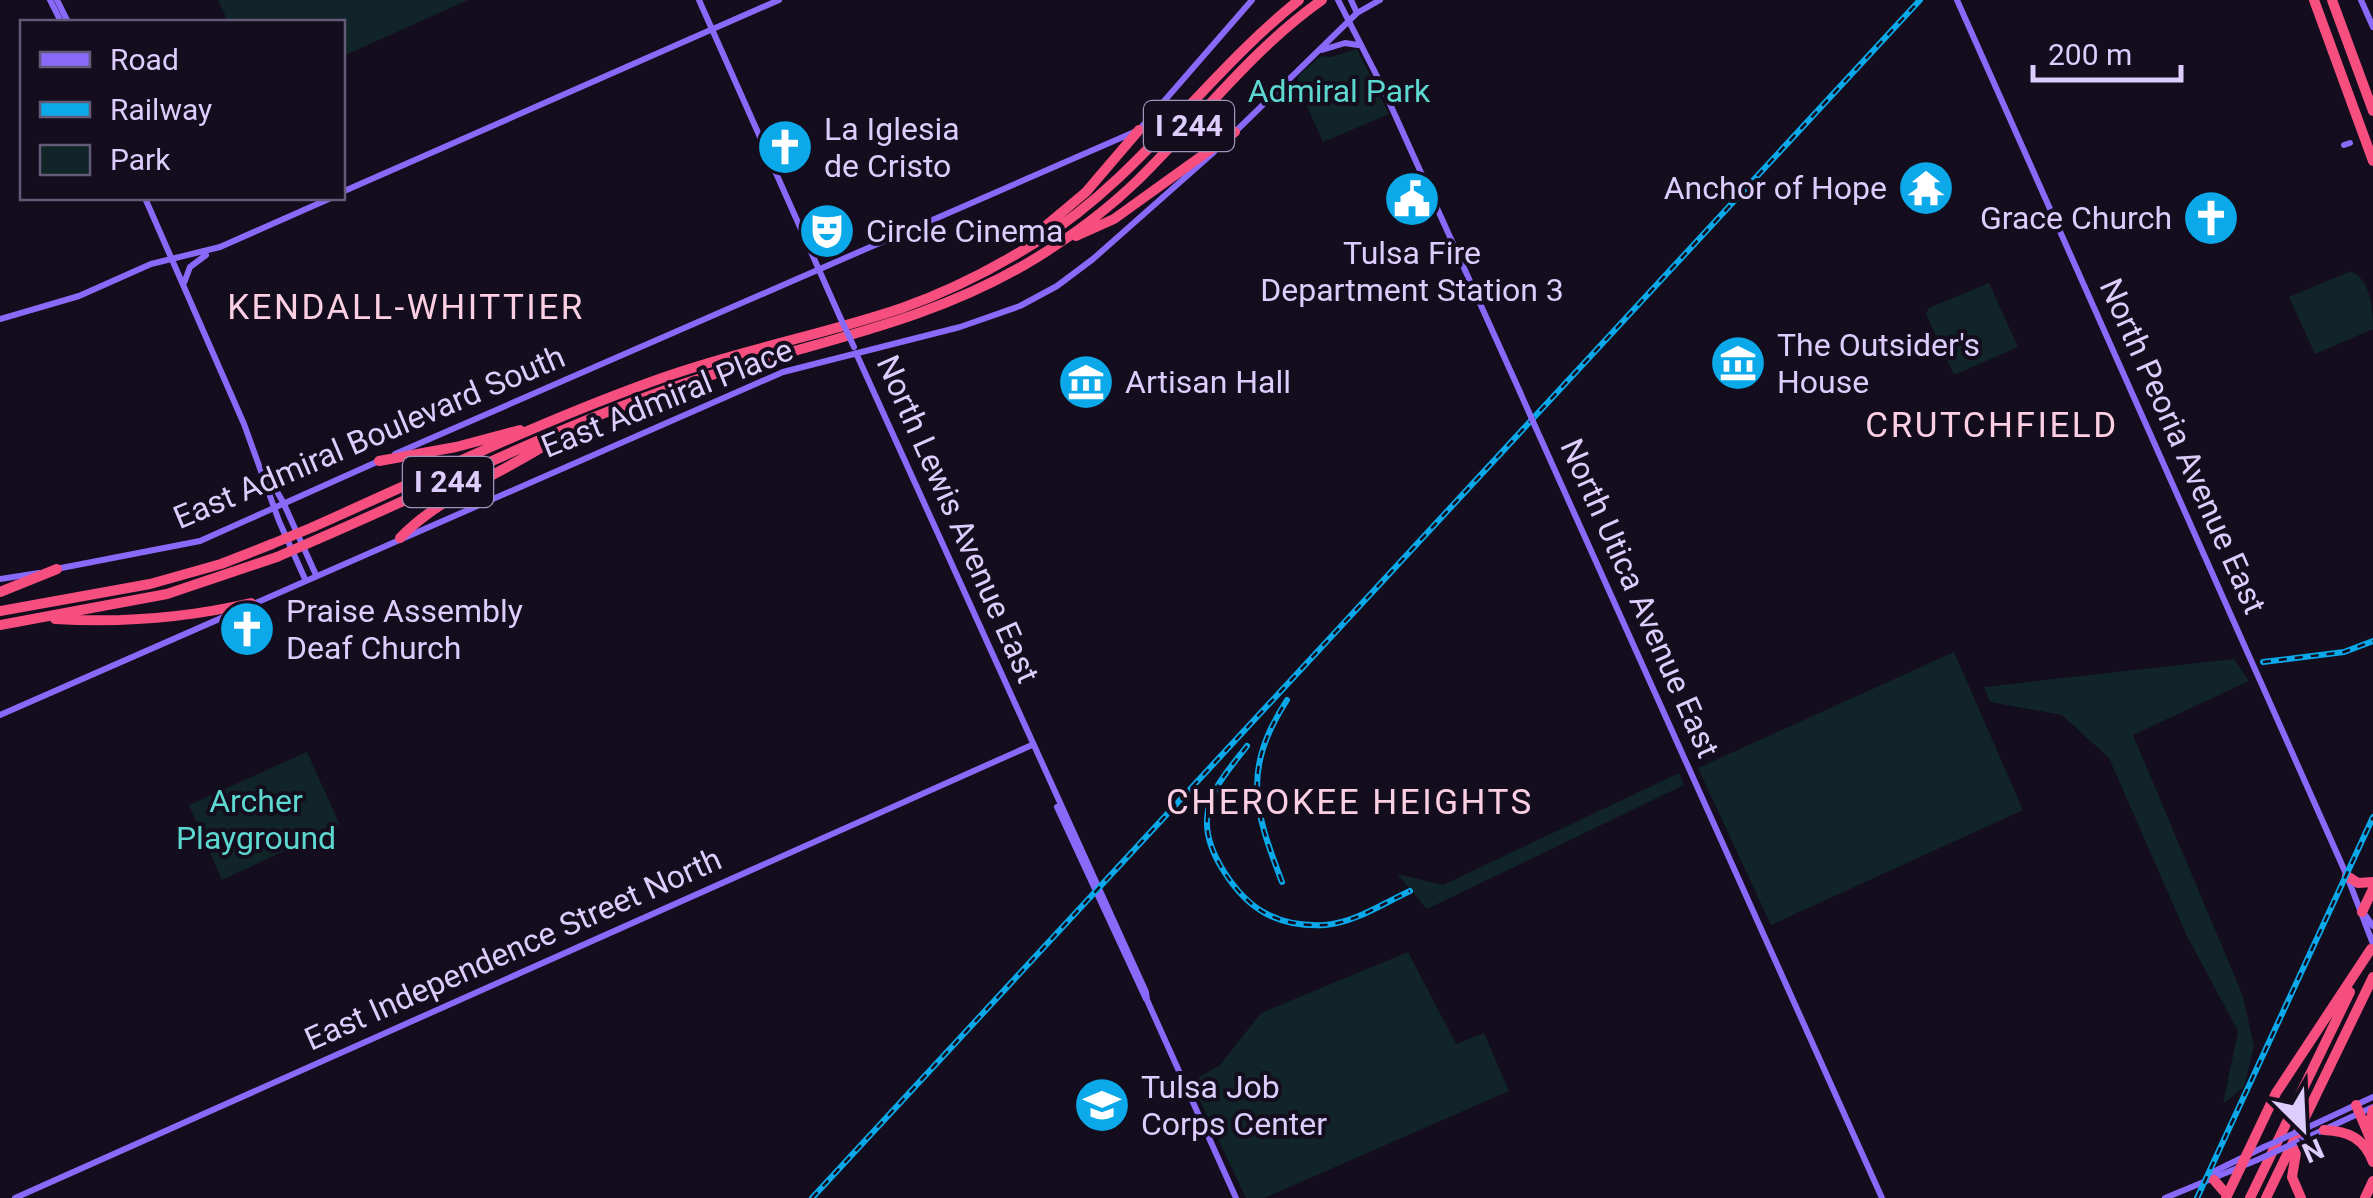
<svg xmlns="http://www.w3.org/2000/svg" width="2373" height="1198" font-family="Roboto,sans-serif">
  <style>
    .green { fill: #112428 }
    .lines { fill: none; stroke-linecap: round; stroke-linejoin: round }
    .secondary { stroke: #8869f8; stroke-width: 6 }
    .highway { stroke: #f64e7e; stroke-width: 10 }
    .rail-casing { stroke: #0ba9ea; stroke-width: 6 }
    .rail { stroke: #130d1e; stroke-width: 2.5; stroke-dasharray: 8; stroke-linecap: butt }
    .secondary-bridge { stroke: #8869f8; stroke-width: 6 }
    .highway-bridge { stroke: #f64e7e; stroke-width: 10 }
    .labels { text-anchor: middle; stroke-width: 8; stroke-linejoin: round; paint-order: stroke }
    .shield { fill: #130d1e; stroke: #a093ba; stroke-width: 2.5 }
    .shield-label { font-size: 30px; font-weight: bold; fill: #dccdfd }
    .park-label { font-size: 32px; fill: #5dd8d1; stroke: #130d1e }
    .poi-label { font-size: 32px; fill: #dccdfd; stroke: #130d1e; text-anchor: start }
    .street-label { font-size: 32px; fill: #dccdfd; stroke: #130d1e }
    .neighbourhood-label { font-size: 35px; letter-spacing: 2.5px; fill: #fdcfe3; stroke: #130d1e }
  </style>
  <rect width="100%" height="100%" fill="#130d1e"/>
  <!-- green -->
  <path class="green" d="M218,0H468L343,56L342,22H228Z
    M1357,49L1389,114L1323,142L1297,84L1299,75L1321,56L1331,57Z
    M2351,271C2371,280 2373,309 2373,329L2315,354L2289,297Z
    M1989,283L2018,347L1954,375L1926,314L1929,308Z
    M1954,652L2023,810L1771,925L1698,768Z
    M2234,659L2249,681L2133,735L2243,996L2254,1047L2244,1087L2223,1104L2238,1031L2187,936L2109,758L2062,715L1990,702L1984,687Z
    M307,752L340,825L222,880L189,805Z
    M1679,773L1684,785L1427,909L1397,874L1443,885Z
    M1408,952L1456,1044L1484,1033L1509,1091L1264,1198H1246L1191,1082L1220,1065L1261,1013Z"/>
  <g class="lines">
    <!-- secondary -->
    <path class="secondary" d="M50,0L61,22
      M57,0L68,22
      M699,0L840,317
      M1338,0L1381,84L1520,392
      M1351,0L1357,13
      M1957,0L2347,876L2373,944
      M2361,0L2373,27
      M1322,50L1345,43L1358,45
      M1234,133L1357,13L1380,0
      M2344,145L2350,143
      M342,192L779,0
      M145,198L244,424L279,521L305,579
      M184,283L190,267L206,255
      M0,319L79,296L151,264L220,247L331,198
      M856,353L1146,992L1147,1000L1236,1198
      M1535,426L1882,1198
      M395,454L1139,130L1252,0
      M264,469L283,502L316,575
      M56,569L200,541L379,461
      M0,579L39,573
      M0,715L783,372L960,327L1020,306L1057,286L1093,259L1214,152
      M1057,807L1146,999
      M2363,912L2373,926
      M2315,1124L2373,1097
      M2308,1137L2373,1107
      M2206,1179L2211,1173L2264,1147
      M15,1198L1032,745
      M2165,1198L2257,1160"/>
    <!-- highway -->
    <path class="highway" d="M2314,0L2373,161
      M2332,0L2373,111
      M1076,236L1114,219L1235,132
      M1030,239L1086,192L1139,130
      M379,461L456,447L520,430
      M313,527C428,476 543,420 662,378C740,350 823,335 902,308C950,291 995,268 1038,241C1140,177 1206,74 1299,0
      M400,538C438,498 496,476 542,447
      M318,539C438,487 557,427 680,385C801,344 926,326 1036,258C1072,236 1107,210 1138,180C1199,120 1251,50 1322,0
      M0,592L57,569
      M0,611L150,584L221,564L272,544
      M55,619C121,623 186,618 251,603
      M0,625L167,594L277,557
      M2347,876L2358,883L2373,882
      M2362,912L2373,889
      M2356,1105L2373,1145
      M2324,1130C2348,1131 2364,1138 2373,1162
      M2368,1131L2373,1110
      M2297,1147L2292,1177L2301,1198
      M2214,1180L2227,1195
      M2226,1198L2276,1093L2371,949
      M2250,1198L2350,992
      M2266,1198L2373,977
      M2365,1198L2373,1181"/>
    <!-- rail casing -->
    <g class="rail-casing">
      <path id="rail" d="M2263,662L2344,652L2373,641
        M1247,746C1231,767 1208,791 1207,819C1205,852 1237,898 1265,913C1283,923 1306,926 1325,925C1354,923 1384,903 1410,891
        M1282,882C1254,809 1242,770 1287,700
        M812,1198L1920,0
        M2197,1198L2373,817"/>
    </g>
    <!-- rail -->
    <use href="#rail" class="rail"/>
    <!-- secondary-bridge -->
    <path class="secondary-bridge" d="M840,317L854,347
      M1520,392L1535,426
      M2264,1147L2315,1124
      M2257,1160L2308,1137"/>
    <!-- highway-bridge -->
    <path class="highway-bridge" d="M272,544L313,527
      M277,557L318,539"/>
  </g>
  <!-- icons -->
  <defs>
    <g id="church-disc" transform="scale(2.875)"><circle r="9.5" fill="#0ba9ea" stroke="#130d1e"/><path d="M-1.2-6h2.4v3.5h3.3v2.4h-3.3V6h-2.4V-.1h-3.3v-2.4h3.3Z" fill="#fff"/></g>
    <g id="temple-disc" transform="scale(2.875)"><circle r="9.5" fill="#0ba9ea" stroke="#130d1e"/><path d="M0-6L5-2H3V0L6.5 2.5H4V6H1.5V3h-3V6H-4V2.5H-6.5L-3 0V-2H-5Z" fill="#fff"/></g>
    <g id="civic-disc" transform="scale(2.875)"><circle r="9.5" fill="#0ba9ea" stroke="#130d1e"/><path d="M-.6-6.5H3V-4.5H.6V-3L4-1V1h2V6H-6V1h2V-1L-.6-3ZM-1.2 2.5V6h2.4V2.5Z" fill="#fff"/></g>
    <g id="theatre-disc" transform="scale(2.875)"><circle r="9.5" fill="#0ba9ea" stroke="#130d1e"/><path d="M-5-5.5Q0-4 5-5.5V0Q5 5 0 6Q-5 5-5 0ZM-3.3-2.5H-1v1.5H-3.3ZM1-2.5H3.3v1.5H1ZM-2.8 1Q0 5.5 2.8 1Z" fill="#fff"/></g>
    <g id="museum-disc" transform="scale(2.875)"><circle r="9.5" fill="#0ba9ea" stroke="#130d1e"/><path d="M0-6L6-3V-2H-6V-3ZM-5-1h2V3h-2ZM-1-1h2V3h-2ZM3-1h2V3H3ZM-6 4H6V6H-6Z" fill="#fff"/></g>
    <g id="university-disc" transform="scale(2.875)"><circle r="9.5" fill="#0ba9ea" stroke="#130d1e"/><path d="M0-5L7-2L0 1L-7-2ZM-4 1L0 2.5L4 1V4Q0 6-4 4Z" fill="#fff"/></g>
  </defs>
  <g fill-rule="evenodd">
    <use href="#church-disc" x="785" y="147"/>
    <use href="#temple-disc" x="1926" y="188"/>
    <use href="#civic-disc" x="1412" y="199"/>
    <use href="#church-disc" x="2211" y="218"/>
    <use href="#theatre-disc" x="827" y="231"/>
    <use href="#museum-disc" x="1738" y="363"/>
    <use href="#museum-disc" x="1086" y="382"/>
    <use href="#church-disc" x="247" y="629"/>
    <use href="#university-disc" x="1102" y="1105"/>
  </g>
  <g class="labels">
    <!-- shield labels -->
    <g class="shield">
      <rect x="1144" y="101" width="90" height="50" rx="8"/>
      <rect x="403" y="457" width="90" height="50" rx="8"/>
    </g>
    <g class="shield-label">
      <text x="1189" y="136">I 244</text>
      <text x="448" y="492">I 244</text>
    </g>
    <!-- park labels -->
    <g class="park-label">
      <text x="1339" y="102">Admiral Park</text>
      <text x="256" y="812">Archer<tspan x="256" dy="37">Playground</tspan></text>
    </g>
    <!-- poi labels -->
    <g class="poi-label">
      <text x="824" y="140">La Iglesia<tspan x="824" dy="37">de Cristo</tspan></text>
      <text x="1887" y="199" text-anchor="end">Anchor of Hope</text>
      <text x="2172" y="229" text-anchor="end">Grace Church</text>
      <text x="866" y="242">Circle Cinema</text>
      <text x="1412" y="264" text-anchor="middle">Tulsa Fire<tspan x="1412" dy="37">Department Station 3</tspan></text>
      <text x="1777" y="356">The Outsider's<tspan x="1777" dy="37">House</tspan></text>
      <text x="1125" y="393">Artisan Hall</text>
      <text x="286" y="622">Praise Assembly<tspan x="286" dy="37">Deaf Church</tspan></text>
      <text x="1141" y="1098">Tulsa Job<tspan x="1141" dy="37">Corps Center</tspan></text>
    </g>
    <!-- street labels -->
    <g class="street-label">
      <text transform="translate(667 398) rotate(-22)" y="11">East Admiral Place</text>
      <text transform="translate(369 437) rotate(-23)" y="11">East Admiral Boulevard South</text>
      <text transform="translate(2183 446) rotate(66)" y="11">North Peoria Avenue East</text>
      <text transform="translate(958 519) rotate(66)" y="11">North Lewis Avenue East</text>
      <text transform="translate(1640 598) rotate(66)" y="11">North Utica Avenue East</text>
      <text transform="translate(513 949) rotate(-24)" y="11">East Independence Street North</text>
    </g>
    <!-- neighbourhood labels -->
    <g class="neighbourhood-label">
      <text x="406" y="319">KENDALL-WHITTIER</text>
      <text x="1992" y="437">CRUTCHFIELD</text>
      <text x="1350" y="814">CHEROKEE HEIGHTS</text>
    </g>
  </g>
  <!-- legend -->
  <rect x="20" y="20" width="325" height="180" fill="#130d1e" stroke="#635a77" stroke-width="2.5"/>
  <rect x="40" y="52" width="50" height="15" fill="#8869f8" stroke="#635a77" stroke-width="2.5"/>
  <text x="110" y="70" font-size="30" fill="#dccdfd">Road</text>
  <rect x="40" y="102" width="50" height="15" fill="#0ba9ea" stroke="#635a77" stroke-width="2.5"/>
  <text x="110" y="120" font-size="30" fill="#dccdfd">Railway</text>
  <rect x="40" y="145" width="50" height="30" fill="#112428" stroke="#635a77" stroke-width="2.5"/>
  <text x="110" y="170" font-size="30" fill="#dccdfd">Park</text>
  <!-- north arrow -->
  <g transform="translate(2303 1128) rotate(156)" stroke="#130d1e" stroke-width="8" paint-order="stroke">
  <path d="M0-8L18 38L0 25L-18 38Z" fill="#dccdfd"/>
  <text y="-15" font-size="28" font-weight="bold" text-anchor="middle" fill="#dccdfd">N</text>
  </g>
  <!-- scale -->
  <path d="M2033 65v15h148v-15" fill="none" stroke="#dccdfd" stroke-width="5"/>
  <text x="2048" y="65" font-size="30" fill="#dccdfd" stroke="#130d1e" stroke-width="8" paint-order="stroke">200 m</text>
</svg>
